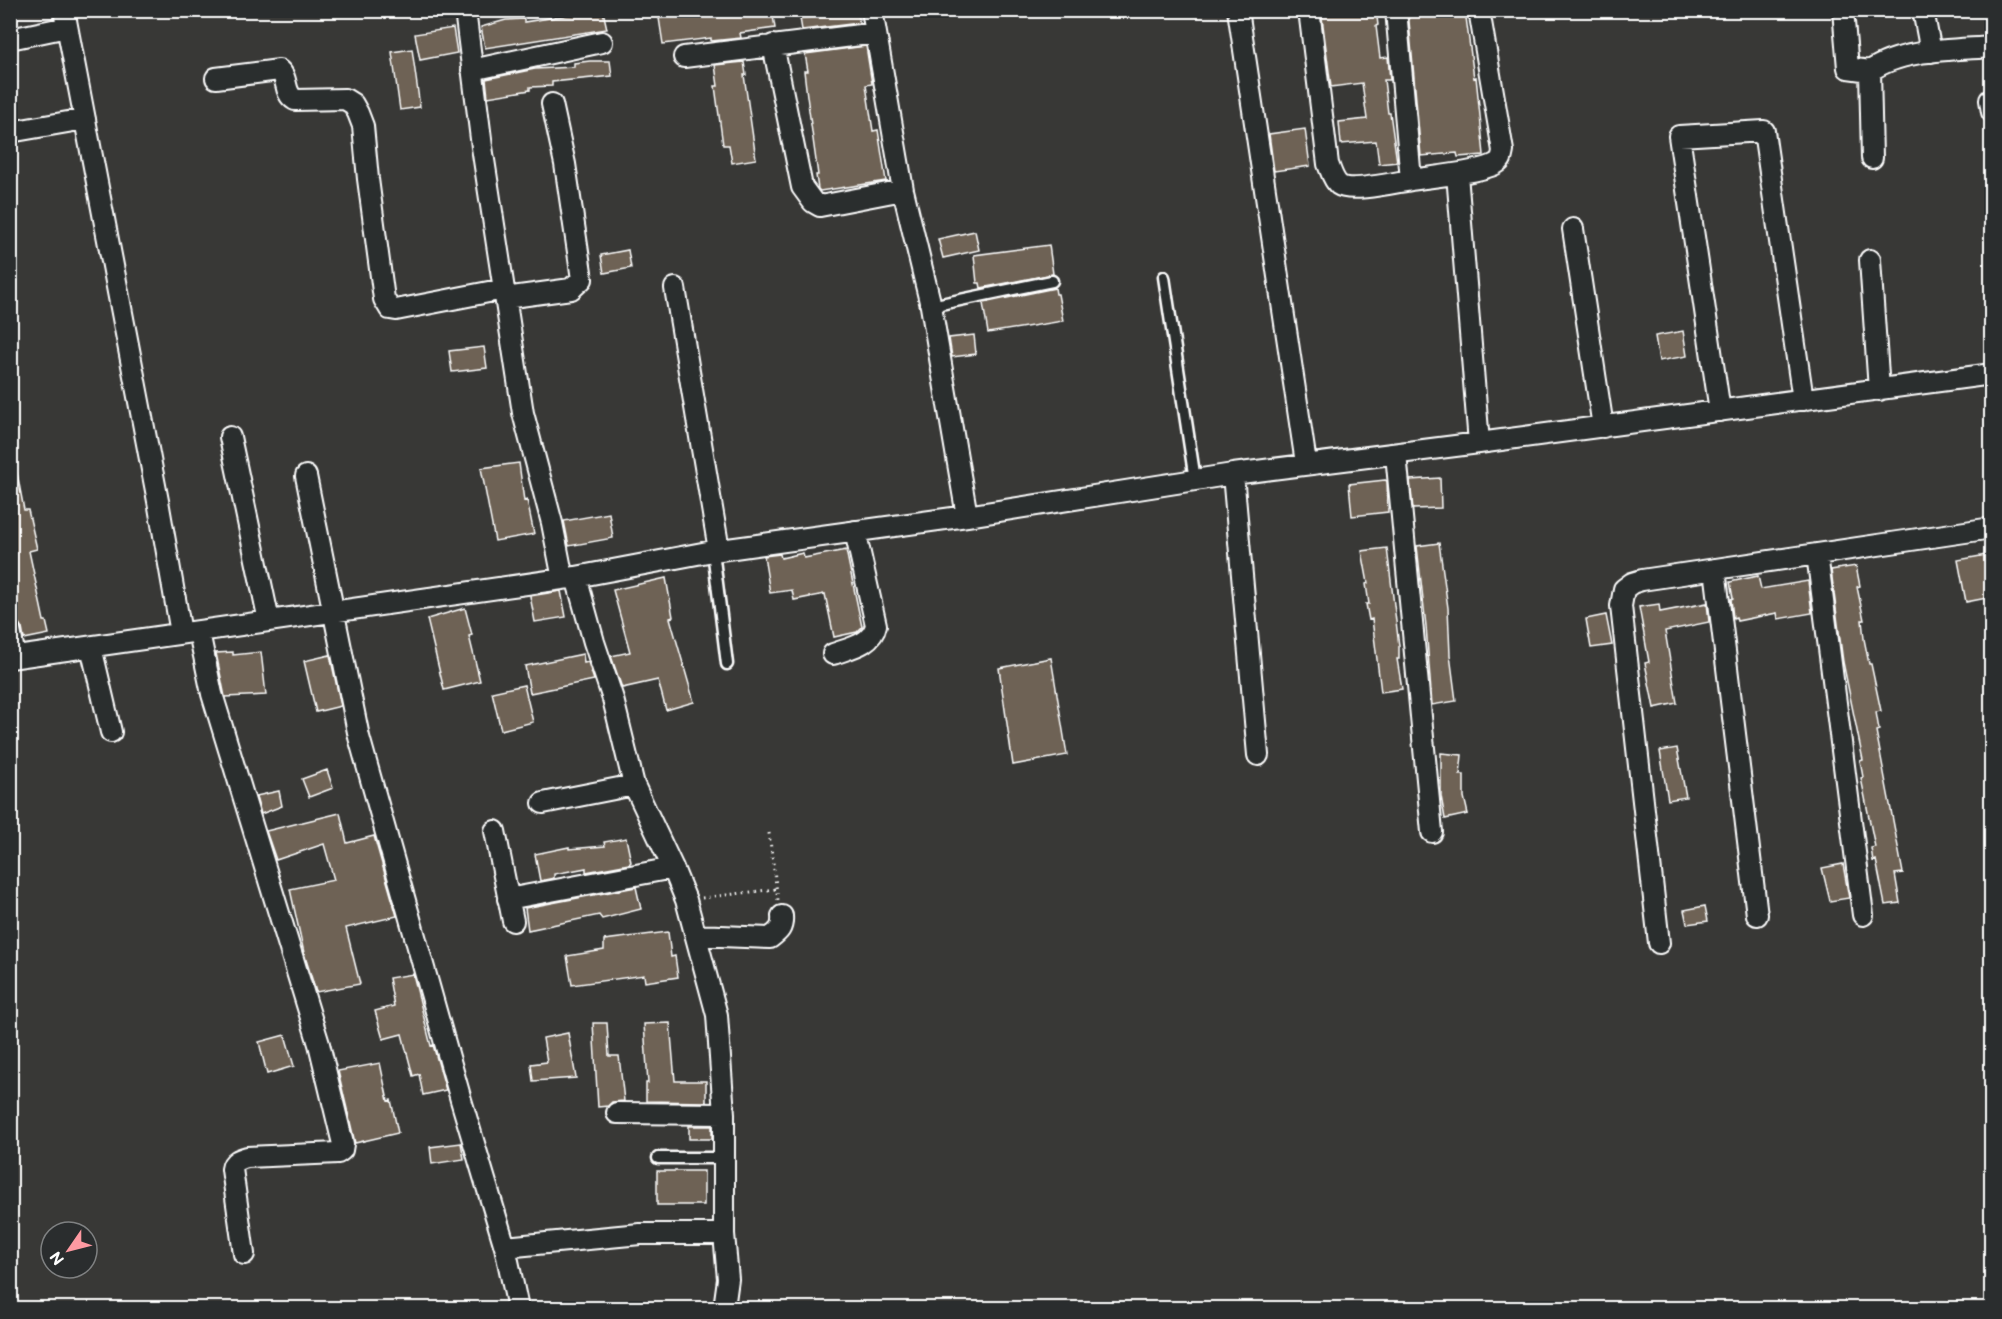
<svg xmlns="http://www.w3.org/2000/svg" width="2002" height="1319" font-family="'Balsamiq Sans',sans-serif">
  <style>
    .building { fill: #6e6254; stroke: #fff; stroke-width: 1.5 }
    .lines { fill: none; stroke-linecap: round; stroke-linejoin: round }
    .service-casing { stroke: #fff; stroke-width: 15 }
    .minor-casing { stroke: #fff; stroke-width: 24 }
    .path { stroke: #fff; stroke-width: 3; stroke-dasharray: 1.5 4.5; stroke-linecap: butt }
    .service { stroke: #2a2d2e; stroke-width: 10 }
    .minor { stroke: #2a2d2e; stroke-width: 20 }
  </style>
  <rect width="100%" height="100%" fill="#383836"/>
  <filter id="ink" filterUnits="userSpaceOnUse"><feTurbulence type="fractalNoise" baseFrequency=".0167" numOctaves="2"/><feDisplacementMap in="SourceGraphic" scale="12" xChannelSelector="R" yChannelSelector="G"/><feConvolveMatrix kernelMatrix="1 2 1 2 8 2 1 2 1" color-interpolation-filters="sRGB"/></filter>
  <g filter="url(#ink)">
    <!-- building -->
    <path class="building" d="M711,10H772L775,28L740,33L741,38L711,41V38L663,44L659,18Z
      M829,10H858L859,23L802,30L800,18L830,16Z
      M1321,10H1376L1378,25L1376,26L1380,58L1388,57L1390,80H1384L1388,113H1390L1397,162L1379,164L1376,141L1341,144L1339,122L1367,119L1362,83L1331,87Z
      M1408,10H1465L1474,78L1476,77L1484,155L1458,157L1457,153L1421,156Z
      M603,11L607,29L485,48L481,27L506,20L524,19V22L581,13V16Z
      M453,28L457,53L420,60L415,34Z
      M866,46L872,84L866,85L873,131L878,130L886,181L820,191L818,189L816,175H818L807,96L804,71H808L805,54Z
      M412,49L420,107L400,110L392,52Z
      M590,61H610L612,76L552,82V86L530,87V90L488,97L486,79L535,69L574,67V63Z
      M744,62L746,75H744L756,159L732,163L729,145H723L715,86H718L715,65Z
      M1305,129L1310,166L1274,171L1269,134Z
      M975,231L979,250L943,258L938,239Z
      M1049,245L1053,274L981,288L980,283H977L974,255Z
      M628,250L631,268L604,273L601,255Z
      M1055,288L1056,294H1058L1063,321L988,333L983,303Z
      M1683,331L1687,356L1659,361L1655,336Z
      M974,335L976,354L952,357L949,338Z
      M484,347L487,368L452,372L449,351Z
      M519,463L524,501L527,500L534,534L495,541L481,468Z
      M17,473L24,510H28L37,549L29,551L44,621H46L49,634L24,639L22,628L18,622L12,595L17,594L10,561V474Z
      M1440,478L1441,508L1413,509L1410,480Z
      M1385,480L1387,481L1388,512L1352,516L1349,484Z
      M609,513L613,538L569,546L564,521Z
      M1439,543L1448,608L1450,655L1456,701L1432,705L1426,626L1417,546Z
      M1387,548L1399,646V659H1397L1402,689L1381,692L1372,619L1369,620L1366,604H1369L1366,584L1368,583L1362,551Z
      M846,550L862,627L857,632L834,637L825,594L794,600L792,590L770,593L764,556L780,554L781,558L803,553L804,558Z
      M1992,554V597L1966,602L1958,560Z
      M1856,566L1860,586L1857,587L1864,620H1862L1864,639L1869,664H1871L1881,711L1876,712L1879,730L1876,731L1903,873L1895,874L1900,903L1885,905L1876,860L1873,861L1871,848L1875,847L1861,778L1863,777L1860,761L1863,760L1843,662L1831,570Z
      M1758,576L1761,589L1808,581L1812,613L1778,619L1777,613L1737,621L1736,617L1733,618L1731,599L1733,598L1730,582Z
      M666,578L673,617L670,618L694,702L666,710L658,680L622,688L611,656L630,652L613,590Z
      M561,591L566,617L535,622L530,596Z
      M1707,603L1709,622L1665,631L1677,703L1654,708L1645,663L1649,662L1639,607L1659,604L1660,612Z
      M465,608L472,635L469,636L480,681L444,690L427,619Z
      M1606,615L1612,645L1591,648L1586,619Z
      M233,652V655L261,652L266,695L225,697L216,653Z
      M583,654L584,663L588,662L594,680L530,693L525,666Z
      M330,655L341,706L316,712L304,661Z
      M1051,658L1067,755L1013,765L999,668Z
      M524,685L533,722L501,730L492,692Z
      M1677,748L1686,797L1668,800L1660,751Z
      M1441,753L1462,755L1460,775H1464V797L1468,814L1445,819L1441,796Z
      M327,770L333,788L309,797L302,779Z
      M279,791L282,806L261,814L256,796Z
      M340,813L347,843L374,836L397,916L346,928L360,984L316,992L304,953L290,889L334,880L324,844L276,860L266,831Z
      M626,838L631,862L629,864L586,872V868L554,874V878L540,881L535,854L569,847V849L605,846L604,842Z
      M1843,864L1849,898L1830,901L1822,868Z
      M636,887L641,909L602,919L599,915L528,930L525,908Z
      M1705,906L1708,921L1687,924L1684,910Z
      M668,932L671,957L675,956L678,977L645,982L644,975L572,985L567,956L604,950V940Z
      M413,974L431,1046L433,1045L446,1090L423,1095L419,1074L413,1076L402,1034L383,1039L375,1011L394,1006L389,978Z
      M593,1023H607L609,1056H619L624,1101L612,1102L608,1106L598,1107Z
      M670,1023L675,1081H706V1102L646,1101V1083H648L644,1024Z
      M568,1033L576,1078L533,1081L531,1064L547,1062L543,1038Z
      M285,1035L294,1066L267,1074L259,1042Z
      M380,1063L388,1101L391,1100L398,1133L355,1143L338,1071Z
      M689,1126H712V1139H689Z
      M461,1143L464,1159L432,1164L430,1147Z
      M657,1171H704V1205H657Z"/>
    <g class="lines">
      <!-- service casing -->
      <g class="service-casing">
        <path id="service" d="M1164,277L1195,480
          M931,306L1052,281
          M713,551L727,664
          M658,1158H723"/>
      </g>
      <!-- minor casing -->
      <g class="minor-casing">
        <path id="minor" d="M64,10L158,501L181,633
          M465,10L482,147L523,413L552,523L563,579
          M872,10L903,190L931,306L967,516
          M1238,10L1306,463
          M1309,10L1328,164C1331,171 1333,180 1339,185C1350,193 1397,182 1411,180
          M1396,10L1411,180C1429,177 1485,172 1497,163C1502,160 1502,156 1503,151L1479,10
          M1843,10L1848,68L1870,71
          M1923,10L1931,52
          M10,39L67,27
          M773,45L802,187L813,202L820,206L903,190
          M684,57L876,33
          M472,70L602,42
          M216,78L279,70C289,78 283,93 295,100L345,99L353,104L358,113L363,126L368,179L384,299L390,309L396,310L504,289
          M1990,100L1992,112
          M10,132L85,119
          M1872,158L1870,71C1901,49 1954,50 1992,47
          M1457,174L1479,443
          M1573,229L1603,427
          M1870,260L1879,390
          M675,288L719,550
          M505,298L571,289L582,279L565,164L552,104
          M1720,411L1679,136L1764,131L1803,400
          M230,437L269,621
          M1396,454L1432,832
          M1233,474L1258,755
          M306,476L359,737L461,1100L505,1247L518,1308
          M1817,554L1863,915
          M1715,569L1757,915
          M576,577L594,642L613,699L634,785L673,868L686,900L717,1015L724,1114V1234L728,1279L724,1308
          M10,631L15,657
          M199,632L212,694L319,1044L343,1144L342,1150L338,1153L247,1157C240,1159 233,1161 232,1169L244,1254
          M91,647L111,732
          M833,654C849,648 872,645 876,625L855,531
          M10,658L576,577L713,551L967,516L1233,474L1479,443L1992,374
          M543,803L634,785
          M495,831L513,921
          M508,899L673,868
          M696,935L770,938C779,931 783,928 782,916
          M1659,943L1621,606L1624,589L1632,583L1642,580L1992,528
          M617,1113L724,1114
          M505,1247L640,1234H724"/>
      </g>
      <!-- path -->
      <path class="path" d="M769,833L778,900
        M702,898L775,889"/>
      <!-- service -->
      <use href="#service" class="service"/>
      <!-- minor -->
      <use href="#minor" class="minor"/>
    </g>
  </g>
  <!-- margin -->
  <rect width="2002" height="1319" fill="none" stroke="#2a2d2e" stroke-width="36"/>
  <rect x="18" y="18" width="1966" height="1283" fill="none" stroke="#fff" stroke-width="2" filter="url(#ink)"/>
  <!-- north arrow -->
  <g transform="translate(69 1250) rotate(235)"><circle r="28" fill="#2a2d2e" stroke="#7f8182" stroke-width="1.5"/>
  <path d="M0-4.5L10 22L0 15L-10 22Z" fill="#ff9aa2"/>
  <text y="-9" font-size="16" font-weight="bold" text-anchor="middle" fill="#ffffff">N</text>
  </g>
</svg>
